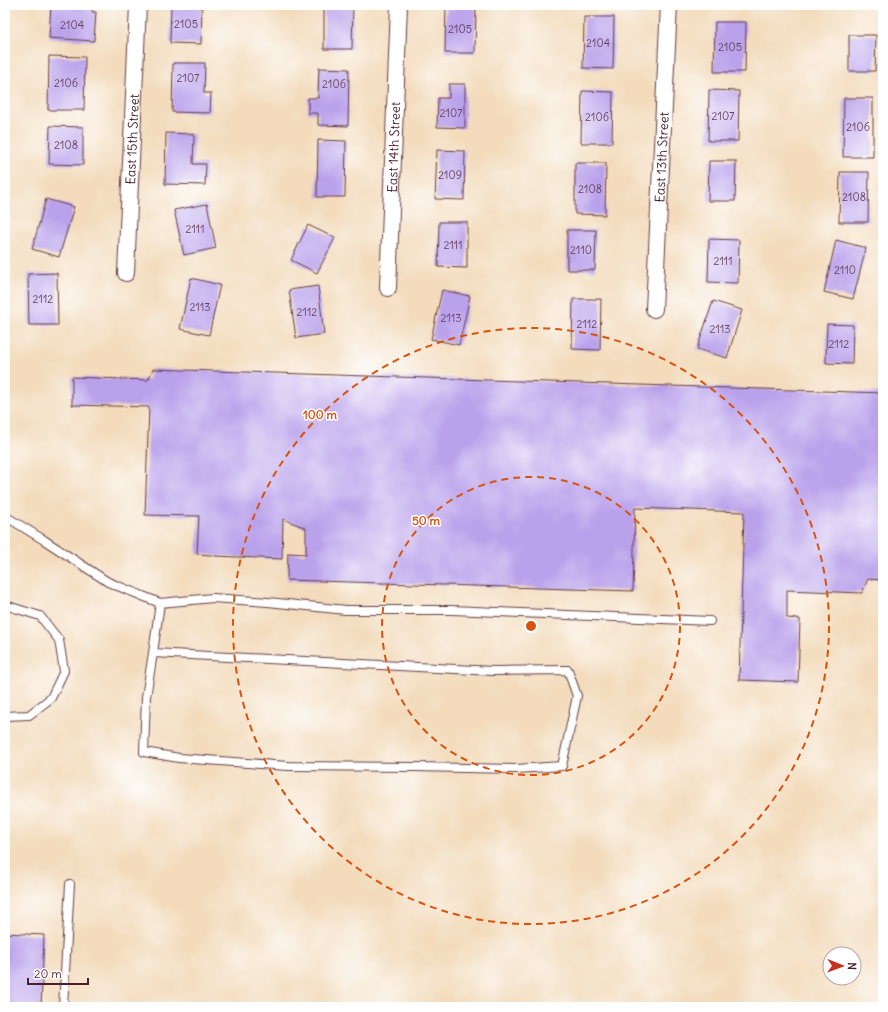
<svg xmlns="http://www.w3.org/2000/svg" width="888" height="1012" font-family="Delius,sans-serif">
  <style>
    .building { fill: #b9a1eb }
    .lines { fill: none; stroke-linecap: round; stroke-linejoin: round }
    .lane-casing { stroke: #633b41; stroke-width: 10 }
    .street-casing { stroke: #633b41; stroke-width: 18 }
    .lane { stroke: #fff; stroke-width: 8 }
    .street { stroke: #fff; stroke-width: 16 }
    .ring { fill: none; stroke: #d8530f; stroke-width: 2; stroke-dasharray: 7 5 }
    .labels { text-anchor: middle; stroke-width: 3; stroke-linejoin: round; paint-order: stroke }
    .number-label { font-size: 11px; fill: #66405b }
    .street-label { font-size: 13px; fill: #4a1f2b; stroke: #fff }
    .centre { fill: #d8530f; stroke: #fff; stroke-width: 2 }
    .ring-label { font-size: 12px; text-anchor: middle; font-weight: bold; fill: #d8530f; stroke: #fff; stroke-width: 3; stroke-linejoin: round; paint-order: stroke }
  </style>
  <rect width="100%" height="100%" fill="#fff"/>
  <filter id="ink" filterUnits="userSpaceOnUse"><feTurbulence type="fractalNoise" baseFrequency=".025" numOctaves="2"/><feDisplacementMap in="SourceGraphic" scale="8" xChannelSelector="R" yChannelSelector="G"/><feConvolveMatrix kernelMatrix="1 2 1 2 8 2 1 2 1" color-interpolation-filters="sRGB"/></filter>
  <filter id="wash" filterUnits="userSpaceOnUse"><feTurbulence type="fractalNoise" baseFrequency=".012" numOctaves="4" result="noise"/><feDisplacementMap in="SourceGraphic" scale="16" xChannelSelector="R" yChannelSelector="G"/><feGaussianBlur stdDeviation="0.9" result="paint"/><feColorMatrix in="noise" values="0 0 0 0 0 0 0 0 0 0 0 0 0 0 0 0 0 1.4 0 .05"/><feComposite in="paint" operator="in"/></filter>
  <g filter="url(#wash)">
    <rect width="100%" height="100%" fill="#f3dbbc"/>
    <g id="blocks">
      <!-- building -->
      <path class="building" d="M51,5H93L92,12H96L94,41L49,38Z
        M171,5H202L201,44L170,43Z
        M324,5H353L352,49H324Z
        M446,5H476L475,53H445Z
        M584,17H614L613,69L583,68Z
        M715,22H746L745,72H714Z
        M849,35H876L875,71H849Z
        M49,56L85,57L84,110H48Z
        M173,63H205L204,93H211L210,113L172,112Z
        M319,68L349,69L348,126L318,125V113H308V98H318Z
        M449,84H465V128L437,127L438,98H449Z
        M709,90L739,91L738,141H708Z
        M582,91L613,92L612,143H581Z
        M844,98H873V157H843Z
        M50,126L83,127V165L49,164Z
        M166,133L194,134L193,164H206L205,185L165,184Z
        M318,140L346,141L345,197H317Z
        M437,150L465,151L464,200L435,199Z
        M709,161H736L735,201H708Z
        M575,163H606L605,215L575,214Z
        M840,172H869L868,222H839Z
        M46,199L74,207L59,257L32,249Z
        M207,204L216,248L184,255L174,210Z
        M439,222H467V268L438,267Z
        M308,225L335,238L317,273L291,260Z
        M567,230H596L595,270H567Z
        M709,239L739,240L738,283L708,282Z
        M836,240L866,248L853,299L824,292Z
        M57,273L58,325H29L28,274Z
        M191,278L220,285L209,335L180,329Z
        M318,286L324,334L296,338L289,290Z
        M442,290L470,296L459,345L431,339Z
        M573,299H601L600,350L572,349Z
        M713,301L742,310L727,358L697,349Z
        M827,324L853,325L852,364L826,363Z
        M153,369L883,393V580L868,579L862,593L787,590V618L800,619L798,682L739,680L744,512L635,508L633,591L287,580L288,553L306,554V528L283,519L282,559L215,556L211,555L197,554L199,516L145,515L149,407L72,405V377L148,380Z
        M5,933L44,935L41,1007H5Z"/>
    </g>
  </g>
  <g filter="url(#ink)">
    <use href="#blocks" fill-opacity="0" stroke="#633b41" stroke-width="1"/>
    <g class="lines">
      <!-- lane casing -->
      <g class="lane-casing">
        <path id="lane" d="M5,516L44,540L108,582L160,603L213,598L268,602L346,610H452L710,621
          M5,605L40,616L59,640L64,671L51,698L29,715L5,716
          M153,653L493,671L568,670L577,696L562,766L516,769L415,767L288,766L179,758L144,752L146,697Z
          M153,653L160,603
          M63,1007L70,884"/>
      </g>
      <!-- street casing -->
      <g class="street-casing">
        <g id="street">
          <path id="s1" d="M126,273L138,5"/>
          <path id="s2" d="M388,288L399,5"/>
          <path id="s3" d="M654,309L669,5"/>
        </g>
      </g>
      <!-- lane -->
      <use href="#lane" class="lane"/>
      <!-- street -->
      <use href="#street" class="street"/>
    </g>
  </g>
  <!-- distance rings -->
  <g class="ring">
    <circle cx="531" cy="626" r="149"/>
    <circle cx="531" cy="626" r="298"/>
  </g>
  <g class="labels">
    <!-- number labels -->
    <g class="number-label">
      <text x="186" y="28">2105</text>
      <text x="72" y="29">2104</text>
      <text x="460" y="33">2105</text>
      <text x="598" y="47">2104</text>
      <text x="730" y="51">2105</text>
      <text x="188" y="82">2107</text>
      <text x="66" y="87">2106</text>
      <text x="334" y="88">2106</text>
      <text x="451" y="117">2107</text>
      <text x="723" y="120">2107</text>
      <text x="597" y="121">2106</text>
      <text x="858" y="131">2106</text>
      <text x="66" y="149">2108</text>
      <text x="450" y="179">2109</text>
      <text x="590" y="193">2108</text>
      <text x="854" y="201">2108</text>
      <text x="195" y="233">2111</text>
      <text x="453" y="249">2111</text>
      <text x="581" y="254">2110</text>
      <text x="723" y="265">2111</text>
      <text x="845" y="274">2110</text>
      <text x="43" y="303">2112</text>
      <text x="200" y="311">2113</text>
      <text x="307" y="316">2112</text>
      <text x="451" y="322">2113</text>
      <text x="587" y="328">2112</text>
      <text x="720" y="333">2113</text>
      <text x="839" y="348">2112</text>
    </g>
    <!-- street labels -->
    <g class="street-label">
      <text dy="5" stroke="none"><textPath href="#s1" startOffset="134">East 15th Street</textPath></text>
      <text dy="5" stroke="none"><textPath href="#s2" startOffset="141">East 14th Street</textPath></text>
      <text dy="5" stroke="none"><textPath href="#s3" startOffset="152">East 13th Street</textPath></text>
    </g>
  </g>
  <circle cx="531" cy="626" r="6" class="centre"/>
  <g class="ring-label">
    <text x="320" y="419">100 m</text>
    <text x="426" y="525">50 m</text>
  </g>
  <!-- margin -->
  <rect width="888" height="1012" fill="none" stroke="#fff" stroke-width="20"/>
  <!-- north arrow -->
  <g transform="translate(842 966) rotate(91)"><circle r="19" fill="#ffffff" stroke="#b7a5aa"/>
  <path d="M0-3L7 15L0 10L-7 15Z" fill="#c8321e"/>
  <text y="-6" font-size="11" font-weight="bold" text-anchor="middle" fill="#4a1f2b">N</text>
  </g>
  <!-- scale -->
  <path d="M28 978v6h60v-6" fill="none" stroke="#4a1f2b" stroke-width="2"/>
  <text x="34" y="978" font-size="12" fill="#4a1f2b" stroke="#ffffff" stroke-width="3" paint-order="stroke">20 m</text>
</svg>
